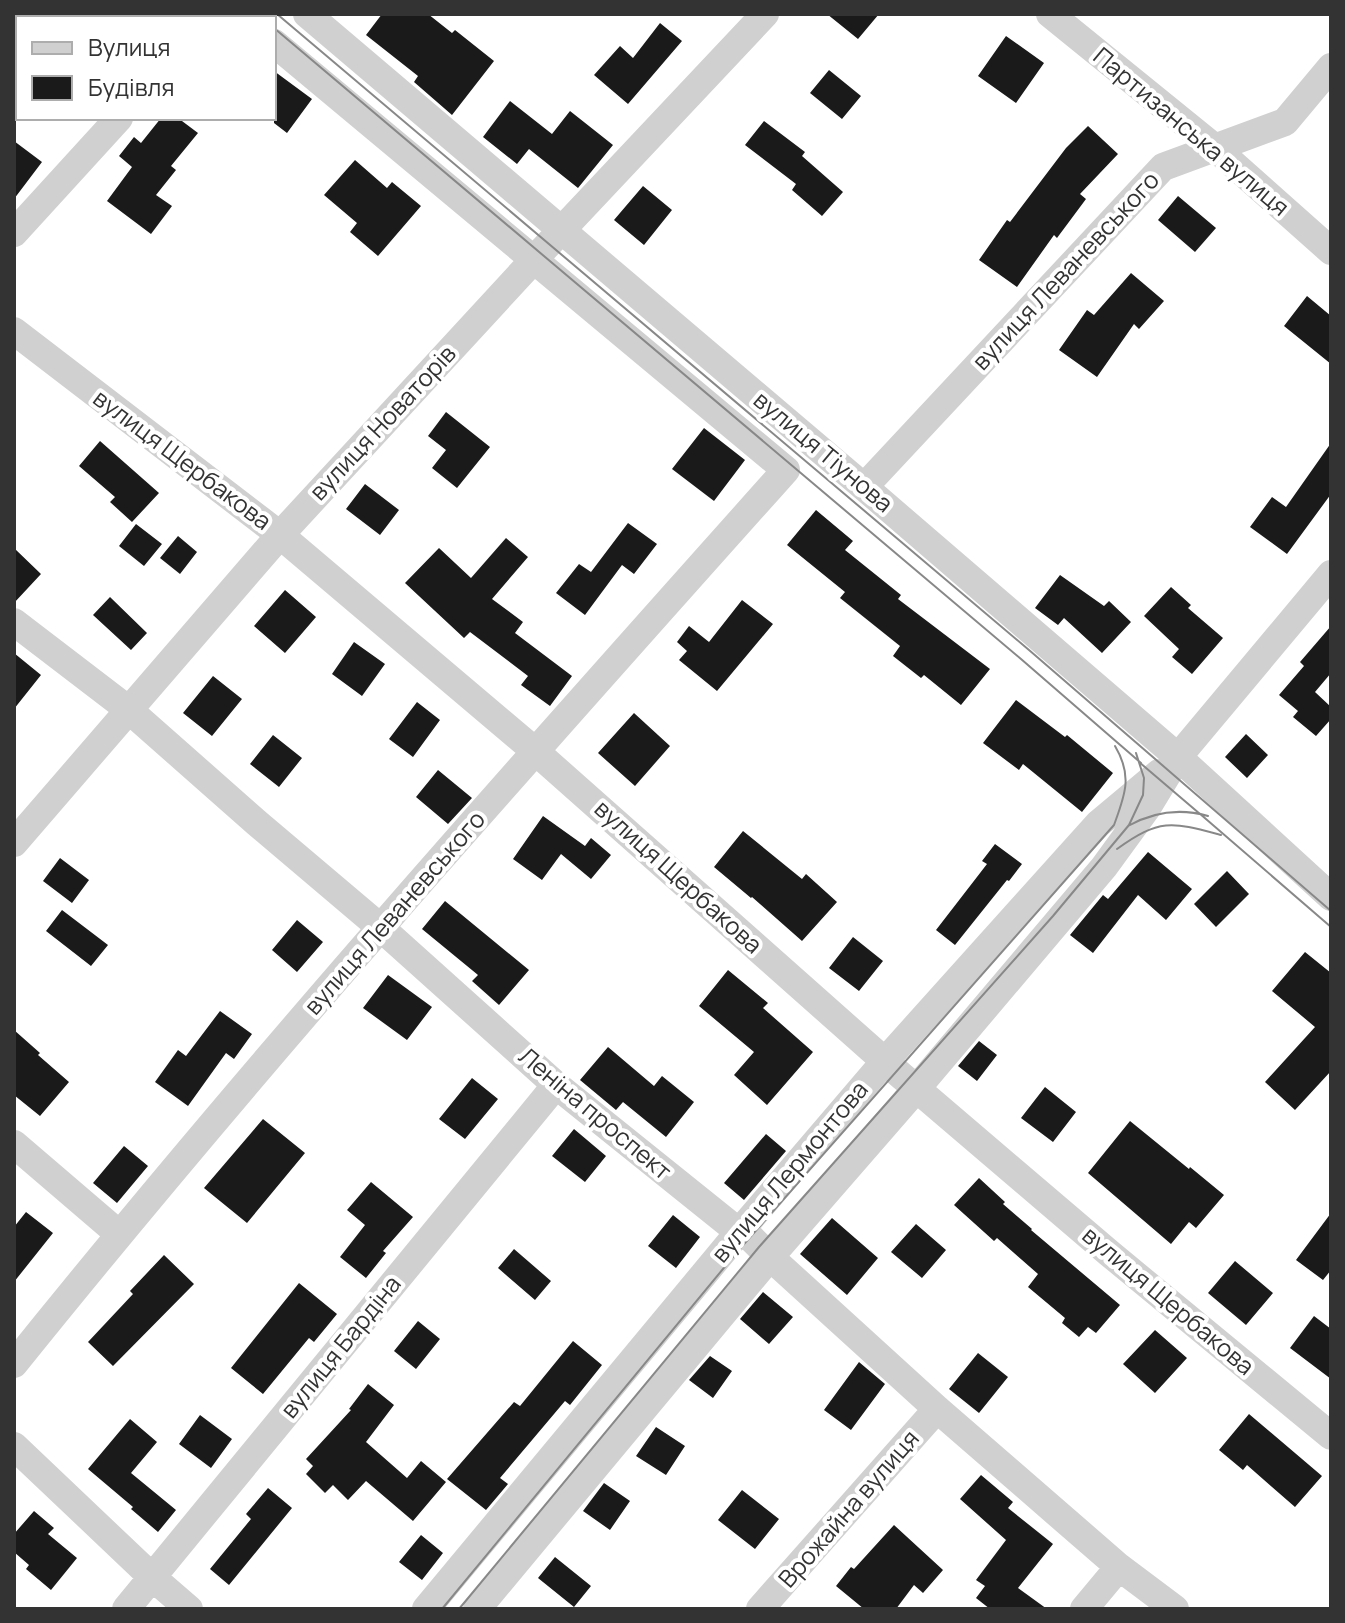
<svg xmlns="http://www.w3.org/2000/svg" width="1345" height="1623" font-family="Manrope,sans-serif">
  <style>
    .building { fill: #1a1a1a }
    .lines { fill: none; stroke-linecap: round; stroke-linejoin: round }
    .minor { stroke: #d0d0d0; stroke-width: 28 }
    .tram { stroke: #888; stroke-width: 2 }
    .labels { text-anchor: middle; stroke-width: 8; stroke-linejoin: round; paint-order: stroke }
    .street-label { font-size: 24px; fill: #333; stroke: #fff }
  </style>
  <rect width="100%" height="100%" fill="#fff"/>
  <!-- building -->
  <path class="building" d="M382,14H428L452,33L455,30L494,61L452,115L414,82L418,76L366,35Z
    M827,14H879L858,39Z
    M660,23L682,41L628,104L594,75L620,46L633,58Z
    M1006,36L1044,63L1016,103L978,76Z
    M829,70L861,96L842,119L810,93Z
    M274,71L312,99L287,133L274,123Z
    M510,101L552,134L570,111L613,145L578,188L529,149L517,164L483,137Z
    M161,118H178L198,133L171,166L176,170L156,195L172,206L151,234L107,201L132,167L119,156L134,137L141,143Z
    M764,121L805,152L802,156L843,192L822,216L792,190L796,184L745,145Z
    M1088,126L1118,154L1080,194L1086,199L1057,238L1054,235L1017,287L979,260L1007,220L1010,222L1066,148Z
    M14,141L42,162L14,199Z
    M355,160L387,188L392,182L421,206L378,256L350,232L357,223L324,195Z
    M643,186L672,210L644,245L614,220Z
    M1178,196L1216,228L1195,252L1158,220Z
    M1131,273L1164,301L1139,329L1134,324L1097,377L1059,350L1087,310L1094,315Z
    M1307,296L1331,316V364L1284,326Z
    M446,412L490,447L457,488L432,468L446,450L428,436Z
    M704,428L745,460L714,501L672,469Z
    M100,441L159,493L132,522L110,502L115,497L79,466Z
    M1331,443V494L1287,554L1250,527L1272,497L1286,507Z
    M365,484L399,510L380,535L346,509Z
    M816,510L853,541L845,550L901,595L898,599L990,669L961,705L924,675L921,678L893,656L900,646L840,598L845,592L787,545Z
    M628,523L657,544L634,574L622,565L585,615L556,593L579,564L591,572Z
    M136,524L162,544L144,566L119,546Z
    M178,536L197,552L180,574L160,558Z
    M506,538L528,557L492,599L523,622L515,633L572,676L550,706L521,685L528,676L470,632L464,638L405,583L439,548L471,578Z
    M14,548L41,574L14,603Z
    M1060,575L1104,606L1109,601L1131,622L1102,653L1064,618L1058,625L1035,608Z
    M1171,587L1191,605L1188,608L1223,638L1192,674L1172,657L1179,649L1144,616Z
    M285,590L316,617L285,653L254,626Z
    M110,597L147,633L131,650L93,615Z
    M742,600L773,624L717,691L679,660L687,651L677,642L689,626L709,642Z
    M1331,626V673L1315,692L1331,707V719L1316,736L1293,717L1298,711L1279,695L1304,666L1300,662Z
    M354,642L385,664L362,696L332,674Z
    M14,653L41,675L14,709Z
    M213,676L242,699L212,736L183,713Z
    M1016,700L1065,737L1067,735L1113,773L1082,812L1023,764L1019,770L983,743Z
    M417,702L440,720L413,757L389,739Z
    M634,713L670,746L635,786L598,753Z
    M1246,734L1268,755L1247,778L1225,757Z
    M273,735L302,758L279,787L250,764Z
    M438,770L472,798L448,824L416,797Z
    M543,816L585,846L591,838L611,855L591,879L561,854L542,880L513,859Z
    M743,831L802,879L806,874L837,902L802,941L752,897L751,898L714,867Z
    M995,844L1022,864L1009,881L1007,880L955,945L936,930L987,864L982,861Z
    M1148,852L1192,889L1166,920L1138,895L1093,953L1070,935L1103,895L1108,899Z
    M60,858L89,880L72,903L43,881Z
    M1227,871L1249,894L1216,927L1194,904Z
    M445,901L529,970L499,1005L472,981L478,975L422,929Z
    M62,910L108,945L91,966L46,931Z
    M297,920L323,942L297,972L272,950Z
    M853,937L883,961L859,991L829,968Z
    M1305,952L1331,973V1071L1295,1110L1265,1082L1315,1027L1272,991Z
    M728,970L768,1003L763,1008L813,1052L767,1105L734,1075L754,1052L699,1006Z
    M388,975L432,1007L407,1040L363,1008Z
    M220,1011L252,1034L234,1059L226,1053L188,1106L155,1082L178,1050L186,1056Z
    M14,1030L40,1053L38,1055L69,1082L40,1116L14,1095Z
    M979,1041L997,1055L977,1081L958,1066Z
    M608,1047L654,1086L662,1076L694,1102L666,1137L623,1102L616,1110L580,1080Z
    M472,1078L498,1099L465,1139L439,1119Z
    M1045,1087L1076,1112L1053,1142L1021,1118Z
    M263,1119L305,1153L247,1223L204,1188Z
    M1130,1121L1189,1169L1190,1167L1224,1195L1196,1228L1189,1222L1171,1244L1088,1173Z
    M574,1129L606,1156L585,1182L552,1156Z
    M766,1134L786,1151L744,1200L724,1183Z
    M124,1146L148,1166L117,1203L93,1183Z
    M979,1178L1005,1202L1003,1204L1032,1229L1031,1230L1120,1305L1096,1333L1088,1327L1079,1337L1062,1323L1065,1318L1028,1287L1038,1274L997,1238L994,1241L954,1205Z
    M371,1182L413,1217L383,1251L386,1253L366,1278L340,1257L365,1225L347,1210Z
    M26,1212L53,1233L14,1282V1227Z
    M1331,1213V1270L1323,1280L1296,1260Z
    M673,1215L700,1237L676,1268L648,1246Z
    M832,1218L878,1258L847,1295L800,1254Z
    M916,1224L946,1250L922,1278L891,1252Z
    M514,1249L551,1281L535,1300L498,1268Z
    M164,1255L194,1284L113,1366L88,1342L133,1294L130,1291Z
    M1235,1261L1273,1293L1246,1325L1208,1293Z
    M299,1283L337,1314L314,1342L309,1338L263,1394L231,1368Z
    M763,1292L793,1317L769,1344L740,1319Z
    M1314,1316L1331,1329V1379L1290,1348Z
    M418,1321L440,1339L416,1369L394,1351Z
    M1155,1330L1187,1358L1155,1393L1123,1364Z
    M573,1341L602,1365L570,1405L565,1401L500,1478L508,1484L486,1510L447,1479L514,1402L520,1406Z
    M978,1353L1008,1377L979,1413L949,1389Z
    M710,1356L732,1371L713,1398L689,1380Z
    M859,1362L885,1384L851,1430L824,1410Z
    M368,1384L394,1405L366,1442L407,1478L421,1461L446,1482L413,1521L366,1481L348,1500L333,1485L325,1493L306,1474L313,1466L306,1459L351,1410L349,1409Z
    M1249,1414L1322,1476L1295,1507L1247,1465L1243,1470L1219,1450Z
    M200,1415L232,1439L211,1468L179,1444Z
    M130,1419L157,1442L131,1473L176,1510L158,1532L131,1509L133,1507L88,1469Z
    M656,1427L685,1446L666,1475L636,1456Z
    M981,1475L1013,1502L1008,1508L1053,1544L1018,1588L1047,1609H990L976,1598L985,1586L976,1580L1006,1540L960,1499Z
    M604,1483L630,1501L610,1530L583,1511Z
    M268,1488L292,1508L229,1585L210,1569L251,1519L246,1514Z
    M742,1490L779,1519L755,1549L718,1520Z
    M34,1511L54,1528L48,1534L77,1558L51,1590L26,1569L29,1565L14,1552V1534Z
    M894,1525L943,1570L923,1593L914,1585L896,1609H864L836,1586L851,1567L854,1569Z
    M421,1535L443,1553L422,1580L399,1562Z
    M555,1557L591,1586L574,1607L538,1578Z"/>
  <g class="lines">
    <!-- minor -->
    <path class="minor" d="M239,14L244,18
      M307,14L864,487L1178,757L1331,897
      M1050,14L1214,147L1331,251
      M211,18L215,14
      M14,233L119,118
      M14,331L280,535L535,751L897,1072L1109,1253L1331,1436
      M864,487L1163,167L1285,122L1331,67
      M14,622L129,710L257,823L381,928L556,1085L739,1232L750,1237L770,1257L937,1409L1119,1567L1175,1609
      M14,843L280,535L540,253L765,14
      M14,1144L119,1234
      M14,1364C261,1057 524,763 786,470L274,43
      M14,1446L152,1577L189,1609
      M126,1609L556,1085
      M426,1609L739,1232L885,1061L1098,824L1159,773
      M477,1609L770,1257L917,1088L1104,867L1147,808L1178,757L1331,574
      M760,1609L937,1409
      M1084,1609L1119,1567"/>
    <!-- tram -->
    <path class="tram" d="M258,14L262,18
      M277,14L1029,650L1331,911
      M274,28L1021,659L1141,763
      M1139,762L1200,814
      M1199,813L1331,927
      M1128,826C1153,812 1180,808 1208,816
      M1117,849C1160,818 1172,822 1221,835
      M442,1609L737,1252L1114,825C1125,795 1133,776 1115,746
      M459,1609L759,1247L1053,916L1129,825L1143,795L1144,778L1136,753"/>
  </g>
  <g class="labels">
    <!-- street labels -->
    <g class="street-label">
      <text transform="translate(1191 132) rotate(40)" y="8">Партизанська вулиця</text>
      <text transform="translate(1066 271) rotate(-47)" y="8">вулиця Леваневського</text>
      <text transform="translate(383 423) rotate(-47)" y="8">вулиця Новаторів</text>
      <text transform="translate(823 452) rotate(40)" y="8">вулиця Тіунова</text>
      <text transform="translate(182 460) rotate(37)" y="8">вулиця Щербакова</text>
      <text transform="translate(678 877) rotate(42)" y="8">вулиця Щербакова</text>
      <text transform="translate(395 913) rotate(-49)" y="8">вулиця Леваневського</text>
      <text transform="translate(595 1114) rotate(40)" y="8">Леніна проспект</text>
      <text transform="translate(790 1172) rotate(-50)" y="8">вулиця Лермонтова</text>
      <text transform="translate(1168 1301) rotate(40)" y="8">вулиця Щербакова</text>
      <text transform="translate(341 1347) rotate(-51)" y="8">вулиця Бардіна</text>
      <text transform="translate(849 1509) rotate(-49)" y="8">Врожайна вулиця</text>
    </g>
  </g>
  <!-- border -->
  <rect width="1345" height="1623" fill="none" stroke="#333333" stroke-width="32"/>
  <!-- legend -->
  <rect x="16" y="16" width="260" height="104" fill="#ffffff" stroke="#adadad" stroke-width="2"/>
  <rect x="32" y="42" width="40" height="12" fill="#d0d0d0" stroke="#adadad" stroke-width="2"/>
  <text x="88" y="56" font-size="24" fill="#333333">Вулиця</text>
  <rect x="32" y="76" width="40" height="24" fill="#1a1a1a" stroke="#adadad" stroke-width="2"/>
  <text x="88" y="96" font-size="24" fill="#333333">Будівля</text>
</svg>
